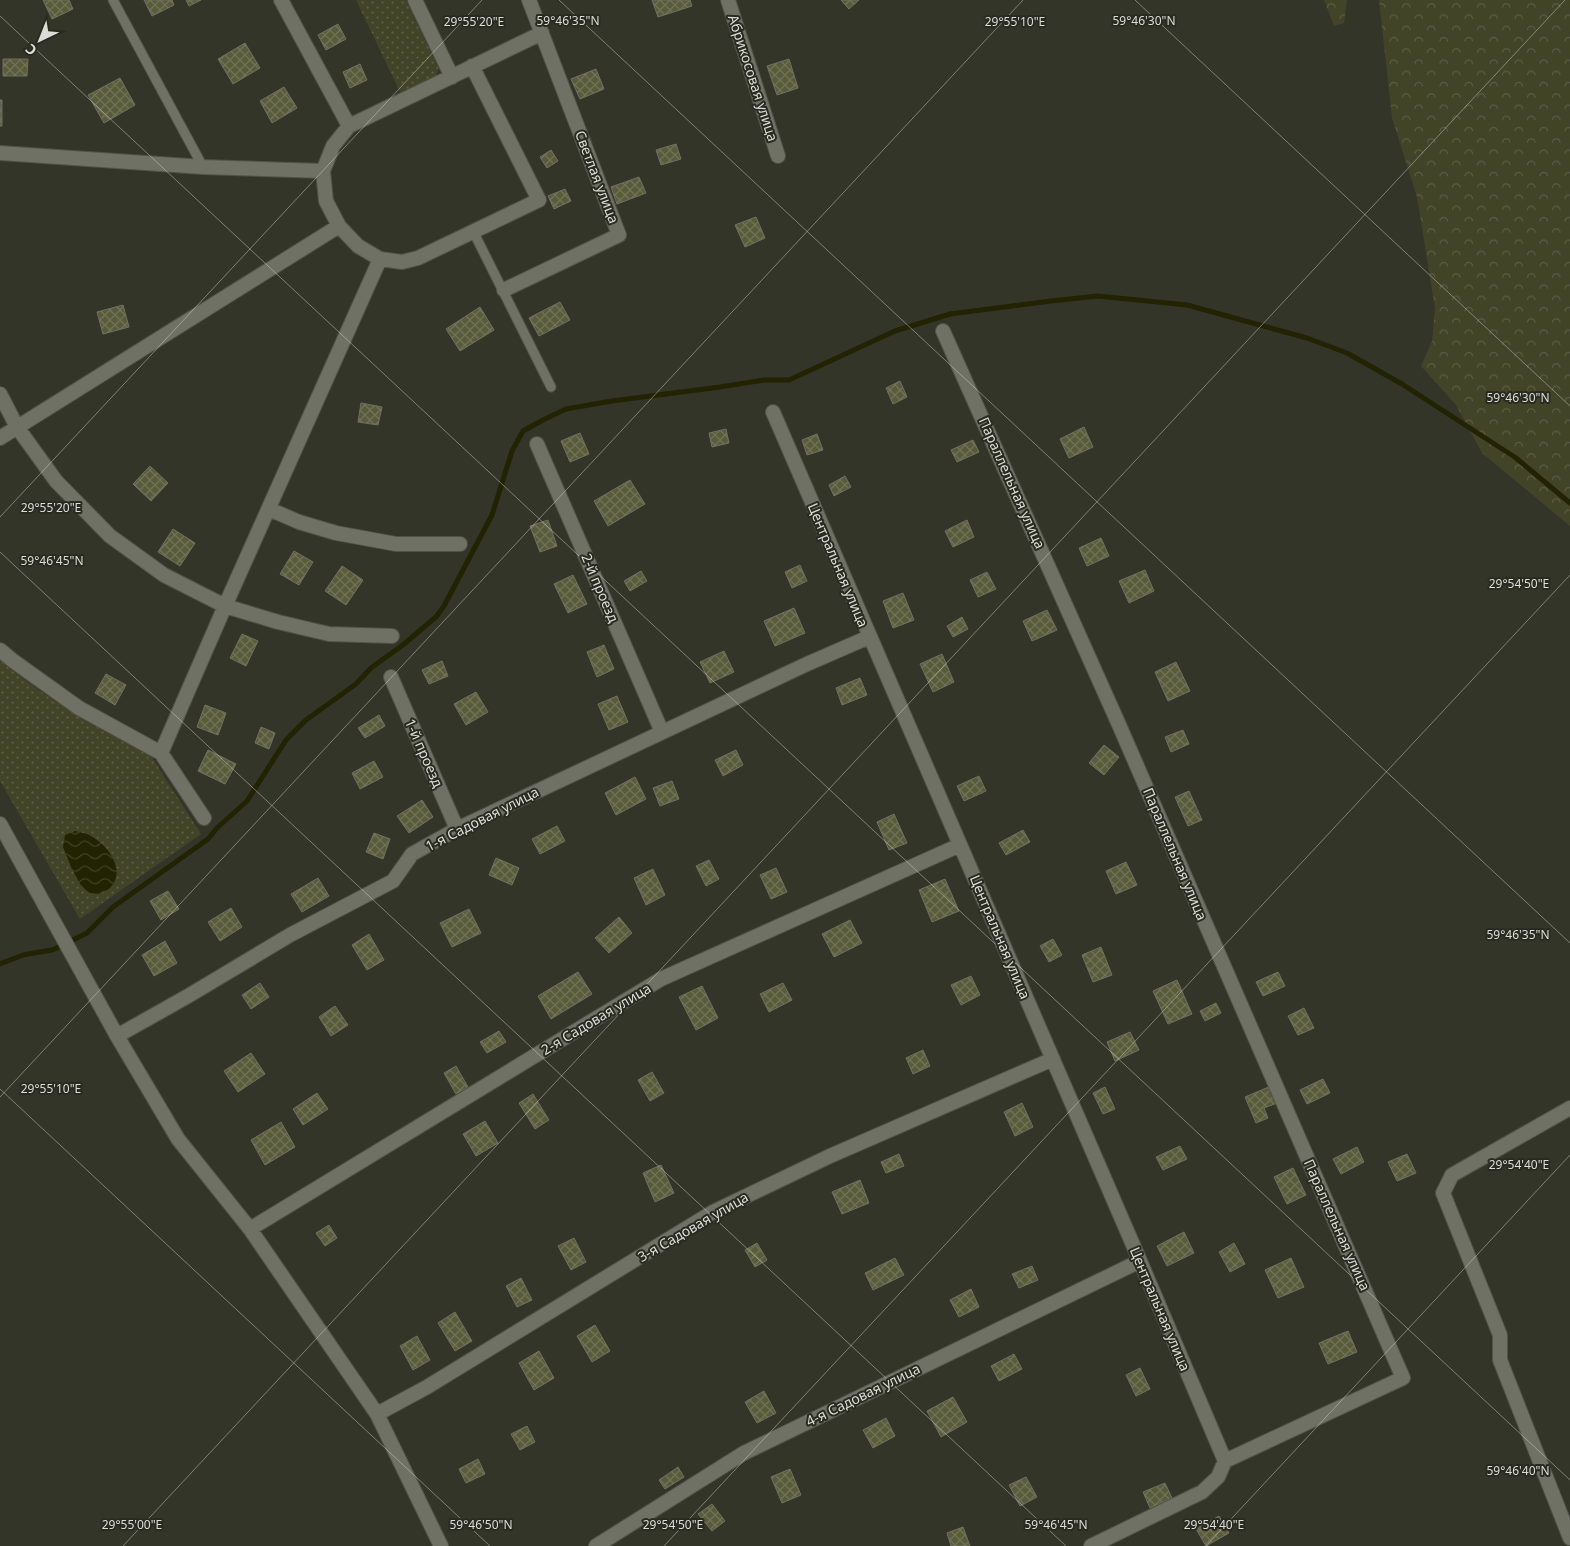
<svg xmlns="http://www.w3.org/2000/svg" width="1570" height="1546" font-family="'Noto Sans',sans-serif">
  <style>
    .grass { fill: url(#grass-dots) }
    .forest { fill: url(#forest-crowns) }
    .water { fill: url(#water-waves) }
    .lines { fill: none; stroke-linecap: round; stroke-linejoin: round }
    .stream { stroke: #212302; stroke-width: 5 }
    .building { fill: url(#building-cross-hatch); stroke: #6f7164 }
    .service-casing { stroke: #515249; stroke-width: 11 }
    .minor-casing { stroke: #515249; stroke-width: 16 }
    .service { stroke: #6f7164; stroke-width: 9 }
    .minor { stroke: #6f7164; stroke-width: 14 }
    .ticks { fill: none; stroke: #dbdcd5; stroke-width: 1; stroke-opacity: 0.45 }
    .labels { text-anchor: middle; stroke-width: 4; stroke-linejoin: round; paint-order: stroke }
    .street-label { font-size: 14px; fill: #dbdcd5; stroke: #2a2b20 }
    .ticks-label { font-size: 12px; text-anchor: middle; fill: #dbdcd5; stroke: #2a2b20; stroke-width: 4; stroke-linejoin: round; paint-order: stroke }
  </style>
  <defs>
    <pattern id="grass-dots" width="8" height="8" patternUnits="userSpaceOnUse" patternTransform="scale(1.25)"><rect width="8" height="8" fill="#414426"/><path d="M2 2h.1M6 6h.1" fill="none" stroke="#5c5e45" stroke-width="1.8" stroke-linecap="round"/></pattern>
    <pattern id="forest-crowns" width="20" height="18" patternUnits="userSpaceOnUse" patternTransform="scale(1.25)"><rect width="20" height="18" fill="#414426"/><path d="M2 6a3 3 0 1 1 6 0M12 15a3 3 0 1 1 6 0" fill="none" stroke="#5c5e45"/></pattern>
    <pattern id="water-waves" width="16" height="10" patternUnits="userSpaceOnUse" patternTransform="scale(1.25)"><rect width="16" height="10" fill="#212302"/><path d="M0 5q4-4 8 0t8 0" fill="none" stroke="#414226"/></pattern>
    <pattern id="building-cross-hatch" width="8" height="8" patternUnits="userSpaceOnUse" patternTransform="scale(1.25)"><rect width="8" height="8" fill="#595c3a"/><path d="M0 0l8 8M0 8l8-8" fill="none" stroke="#707356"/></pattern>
  </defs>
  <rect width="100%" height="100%" fill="#343529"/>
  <!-- grass -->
  <path class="grass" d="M356,0H406L439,69L435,77L401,94Z
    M0,661L40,691L84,720L151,756L201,834L80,919L0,781Z"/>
  <!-- forest -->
  <path class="forest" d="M1324,0H1347L1344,23L1334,26Z
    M1379,0H1570V526L1482,453L1456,405L1421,366L1432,341L1435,308L1417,197L1392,118Z"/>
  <!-- water -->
  <path class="water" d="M75,831C79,832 83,833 87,834C106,842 128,870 110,888C108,890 103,892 100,894L89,893L80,884L71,867L63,847L65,835Z"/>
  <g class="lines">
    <!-- stream -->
    <path class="stream" d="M71,941L87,933L113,907L208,839L217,828L247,801L286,740L306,720L356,684L371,668L404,644L436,617L444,606L492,515L512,451L523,431L543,420L566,409L612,401L720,387L764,380H789L895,331L950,314L1051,301L1098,296L1187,305L1307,338L1347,353L1402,384L1516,458L1570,503
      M0,964L23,955L52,950L59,947"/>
  </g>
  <!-- building -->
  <path class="building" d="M43,0H69L73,9L52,19Z
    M144,0H172L174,5L152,16Z
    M186,0H201L189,6Z
    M652,0H690L692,6L658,17Z
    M841,0H859L849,9Z
    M338,24L346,39L326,50L318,35Z
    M245,43L260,68L233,84L218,59Z
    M3,59H28L27,76H3Z
    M789,59L798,88L777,95L767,66Z
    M360,64L367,80L350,88L343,72Z
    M596,69L604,89L580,99L571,79Z
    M120,78L135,105L104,123L88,95Z
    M284,87L297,108L272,123L260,101Z
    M0,100H2V126H0Z
    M676,144L681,159L661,165L656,150Z
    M551,150L558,161L547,168L540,157Z
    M639,177L646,193L617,204L611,187Z
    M565,189L571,201L554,209L548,196Z
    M756,217L765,238L745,247L735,225Z
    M560,302L570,320L539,336L529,318Z
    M123,305L129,327L103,334L97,312Z
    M480,307L494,330L460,351L446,329Z
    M900,381L907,397L893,404L886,388Z
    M361,403L382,407L378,425L358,422Z
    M1084,427L1093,447L1069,458L1060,439Z
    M726,429L729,443L712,447L709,433Z
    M580,433L589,454L570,462L561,441Z
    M817,434L823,450L807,455L802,440Z
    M973,440L979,452L957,462L951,450Z
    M150,466L168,483L151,501L133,484Z
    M845,476L851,487L834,496L829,485Z
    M630,480L645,504L608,526L594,501Z
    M548,520L557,546L540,552L530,526Z
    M967,520L974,537L953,547L945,531Z
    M173,529L195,543L180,566L158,552Z
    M1101,538L1109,556L1087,566L1079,548Z
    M294,551L313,562L299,585L280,574Z
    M800,565L807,581L792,588L785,572Z
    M342,566L363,580L346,605L325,591Z
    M1145,570L1154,591L1129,603L1119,581Z
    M641,571L647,581L630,591L624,581Z
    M987,572L996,589L978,597L970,580Z
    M573,575L587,604L568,613L554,584Z
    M903,593L914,620L893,628L883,601Z
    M794,608L805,633L775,646L764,621Z
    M1047,610L1057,630L1032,641L1023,621Z
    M962,617L968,629L953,637L947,626Z
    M242,634L258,641L246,666L230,658Z
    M604,645L614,669L597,677L587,652Z
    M724,651L734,672L710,683L700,662Z
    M942,654L954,682L933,692L920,664Z
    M442,661L448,676L429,684L422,670Z
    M1176,662L1190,691L1168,701L1155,672Z
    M106,674L126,685L115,705L95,693Z
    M860,678L867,695L842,705L836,688Z
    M476,692L488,712L466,725L454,704Z
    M617,696L628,722L609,730L598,704Z
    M205,705L226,713L218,735L197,727Z
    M379,715L385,726L365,738L358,728Z
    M261,727L275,733L269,749L255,743Z
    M1183,730L1189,744L1171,752L1165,737Z
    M1104,745L1119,757L1104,775L1089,763Z
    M208,750L236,764L225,784L198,771Z
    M736,750L743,765L723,776L715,760Z
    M374,761L383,777L360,789L352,773Z
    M979,776L986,791L964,801L957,786Z
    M635,777L646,799L616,815L605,793Z
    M672,781L679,799L660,806L653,788Z
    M1189,791L1202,820L1188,826L1175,797Z
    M422,800L433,817L409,833L397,816Z
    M894,814L907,843L889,850L877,822Z
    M557,826L565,841L540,854L532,839Z
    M1023,830L1030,842L1006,855L999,843Z
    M374,833L390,839L383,859L366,852Z
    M496,858L519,868L512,885L489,875Z
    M709,860L719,879L706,886L696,866Z
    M1126,862L1137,885L1116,894L1106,871Z
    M776,868L787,892L771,899L760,875Z
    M653,869L665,895L646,905L634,878Z
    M318,878L329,896L302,912L291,894Z
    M945,879L959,911L932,922L919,890Z
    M168,891L179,909L161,920L150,901Z
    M231,908L242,927L220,941L208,922Z
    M469,909L481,933L452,947L440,923Z
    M619,917L632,933L609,953L595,938Z
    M850,920L862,943L834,957L822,934Z
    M369,934L384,960L367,970L352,945Z
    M1053,939L1062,955L1049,962L1040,946Z
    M165,941L177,963L154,976L142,955Z
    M1101,947L1112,975L1093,982L1082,955Z
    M578,972L592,994L551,1019L538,996Z
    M1278,972L1285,986L1263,996L1256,982Z
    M971,976L980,995L961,1005L951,985Z
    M1177,980L1192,1014L1168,1024L1153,991Z
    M260,983L269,997L251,1009L242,995Z
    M783,983L792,1000L769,1012L760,994Z
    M702,986L718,1018L696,1030L679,997Z
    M1216,1003L1221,1013L1205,1021L1200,1011Z
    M335,1006L348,1025L331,1036L319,1017Z
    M1304,1008L1314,1028L1298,1035L1288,1016Z
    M499,1031L506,1042L487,1053L480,1042Z
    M1130,1032L1139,1050L1115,1061L1107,1042Z
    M923,1050L930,1066L913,1074L906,1058Z
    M251,1053L265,1074L238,1092L224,1071Z
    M456,1066L468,1087L456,1094L444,1073Z
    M652,1072L664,1093L650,1101L638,1080Z
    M1323,1079L1330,1093L1307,1104L1300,1090Z
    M1271,1086L1277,1103L1264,1108L1268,1118L1256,1123L1245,1097Z
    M1105,1087L1115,1109L1103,1114L1093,1093Z
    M317,1093L328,1109L303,1125L293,1109Z
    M533,1094L549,1120L535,1129L519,1103Z
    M1022,1103L1033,1127L1015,1136L1004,1112Z
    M485,1121L498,1143L476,1156L463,1134Z
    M281,1122L295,1147L265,1165L251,1140Z
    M1180,1146L1187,1159L1163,1170L1156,1157Z
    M1357,1147L1364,1162L1341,1174L1333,1159Z
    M899,1154L904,1166L886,1173L881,1162Z
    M1407,1154L1416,1173L1397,1181L1388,1162Z
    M661,1165L674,1193L655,1202L643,1173Z
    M1293,1168L1306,1195L1287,1204L1274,1177Z
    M860,1180L869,1203L842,1214L832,1192Z
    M329,1225L337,1238L325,1246L316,1233Z
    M1184,1232L1194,1253L1167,1266L1157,1246Z
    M574,1238L586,1262L571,1270L558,1246Z
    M757,1243L767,1260L755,1267L745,1250Z
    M1234,1243L1245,1264L1230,1272L1219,1252Z
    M895,1258L904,1275L873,1290L865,1273Z
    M1291,1258L1304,1287L1278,1298L1265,1270Z
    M1032,1266L1038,1280L1019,1288L1012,1274Z
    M521,1278L532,1300L517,1307L506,1286Z
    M971,1289L979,1307L959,1317L950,1300Z
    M455,1312L472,1341L455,1351L438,1323Z
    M595,1325L610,1351L592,1362L577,1336Z
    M1348,1331L1357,1352L1328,1364L1319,1343Z
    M417,1336L430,1360L413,1370L400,1346Z
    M539,1351L554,1378L534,1390L519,1363Z
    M1014,1354L1022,1369L999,1381L991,1366Z
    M1140,1368L1150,1389L1136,1396L1126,1375Z
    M764,1391L776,1413L757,1423L745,1402Z
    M953,1397L967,1422L941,1437L927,1411Z
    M886,1418L895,1436L873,1448L863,1430Z
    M527,1426L535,1442L520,1450L511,1434Z
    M478,1459L485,1474L466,1483L459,1469Z
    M678,1467L684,1477L665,1489L659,1480Z
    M790,1469L801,1495L782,1503L771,1477Z
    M1026,1477L1037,1497L1020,1506L1009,1485Z
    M1165,1483L1172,1498L1150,1508L1143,1492Z
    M712,1504L725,1521L712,1531L698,1514Z
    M1219,1516L1229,1533L1206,1546L1196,1529Z
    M963,1527L970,1546H951L947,1533Z"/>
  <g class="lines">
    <!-- service casing -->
    <g class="service-casing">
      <path id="service" d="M113,0L203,167
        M473,231L551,387"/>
    </g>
    <!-- minor casing -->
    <g class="minor-casing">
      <path id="minor" d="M281,0L349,126
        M415,0L452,77
        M728,0L778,156
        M472,66L539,200L418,258L402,262L380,259L358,246L339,226L326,201L323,171L333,146L349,126L542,33
        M0,153L203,167L323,171
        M504,290L619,235L529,0
        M943,331L1120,727L1403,1378L1225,1461
        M0,394L17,427L56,481L110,536L164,575L225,606L278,622L329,634L392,636
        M773,412L1140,1261L1225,1461
        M0,438L339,226
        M537,444L662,732
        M269,509L299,522L336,533L396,544H460
        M0,650L12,660L79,708L161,753L204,818
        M391,677L457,829
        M161,753L225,606L380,259
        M0,824L117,1036L178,1139L250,1229L377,1414L441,1546
        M117,1036L188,996L290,935L393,881L412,854L457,829L807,664L869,637
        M1570,1108L1452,1175L1443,1193L1500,1335V1360L1570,1538
        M250,1229L661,979L960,845
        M377,1414L427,1387L713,1212L830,1156L1053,1059
        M596,1546L744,1453L1140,1261
        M1091,1546L1202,1492L1218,1477L1225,1461"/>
    </g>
    <!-- service -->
    <use href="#service" class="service"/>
    <!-- minor -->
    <use href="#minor" class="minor"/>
  </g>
  <!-- ticks -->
  <path class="ticks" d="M559,0L1570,943M1135,0L1570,406M0,16L1570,1480M0,517L482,0M0,552L1066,1546M0,1089L490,1546M0,1097L1023,0M123,1546L1565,0M664,1546L1570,575M1206,1546L1570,1155"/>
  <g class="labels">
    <!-- street labels -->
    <g class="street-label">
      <text transform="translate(753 78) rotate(72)" y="5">Абрикосовая улица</text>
      <text transform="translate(597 177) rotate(69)" y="5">Светлая улица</text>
      <text transform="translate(1012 483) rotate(66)" y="5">Параллельная улица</text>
      <text transform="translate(838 565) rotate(67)" y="5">Центральная улица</text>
      <text transform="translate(600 588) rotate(67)" y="5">2-й проезд</text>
      <text transform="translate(424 753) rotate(66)" y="5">1-й проезд</text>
      <text transform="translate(482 819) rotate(-27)" y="5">1-я Садовая улица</text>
      <text transform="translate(1175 854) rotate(67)" y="5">Параллельная улица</text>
      <text transform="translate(1000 937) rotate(67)" y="5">Центральная улица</text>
      <text transform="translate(596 1019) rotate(-31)" y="5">2-я Садовая улица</text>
      <text transform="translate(1337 1225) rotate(66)" y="5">Параллельная улица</text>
      <text transform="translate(693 1227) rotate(-30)" y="5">3-я Садовая улица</text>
      <text transform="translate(1160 1309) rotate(67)" y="5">Центральная улица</text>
      <text transform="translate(863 1395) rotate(-26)" y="5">4-я Садовая улица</text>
    </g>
  </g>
  <g class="ticks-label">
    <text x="568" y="25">59°46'35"N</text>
    <text x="1144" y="25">59°46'30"N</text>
    <text x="474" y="26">29°55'20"E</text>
    <text x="1015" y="26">29°55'10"E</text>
    <text x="1518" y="402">59°46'30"N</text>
    <text x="51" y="512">29°55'20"E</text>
    <text x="52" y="565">59°46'45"N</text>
    <text x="1519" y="588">29°54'50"E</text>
    <text x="1518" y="939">59°46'35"N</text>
    <text x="51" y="1093">29°55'10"E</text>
    <text x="1519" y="1169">29°54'40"E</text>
    <text x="1518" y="1475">59°46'40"N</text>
    <text x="132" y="1529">29°55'00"E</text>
    <text x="673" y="1529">29°54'50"E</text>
    <text x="1214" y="1529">29°54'40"E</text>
    <text x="481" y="1529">59°46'50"N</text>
    <text x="1056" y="1529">59°46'45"N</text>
  </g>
  <!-- north arrow -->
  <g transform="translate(40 40) rotate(223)" stroke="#2a2b20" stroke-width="4" paint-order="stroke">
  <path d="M0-4L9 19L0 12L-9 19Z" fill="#dbdcd5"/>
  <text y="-8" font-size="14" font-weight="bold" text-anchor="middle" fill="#dbdcd5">С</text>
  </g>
</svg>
